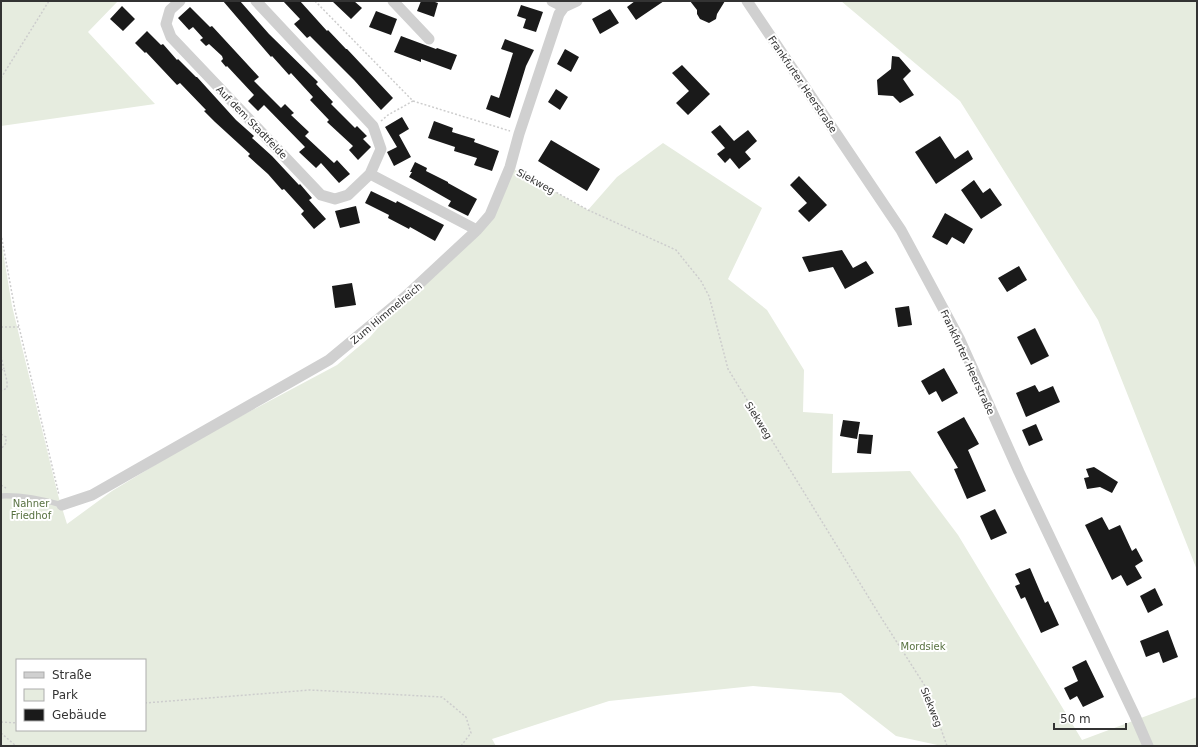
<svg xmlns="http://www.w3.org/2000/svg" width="1198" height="747" font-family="'DejaVu Sans',sans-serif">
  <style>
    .green { fill: #e6ecdf; fill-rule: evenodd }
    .building { fill: #1a1a1a }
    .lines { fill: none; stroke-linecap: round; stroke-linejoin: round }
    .path { stroke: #cdcdcd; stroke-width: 1.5; stroke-dasharray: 2 2; stroke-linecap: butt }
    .service { stroke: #d0d0d0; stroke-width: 5.5 }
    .minor { stroke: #d0d0d0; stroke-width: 11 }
    .labels { text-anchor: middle; stroke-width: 4; stroke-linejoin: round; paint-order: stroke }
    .street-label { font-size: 10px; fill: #333; stroke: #fff }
    .park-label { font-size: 10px; fill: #56703f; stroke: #fff }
  </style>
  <rect width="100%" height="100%" fill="#fff"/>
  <!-- green -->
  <path class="green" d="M1,1H118L88,32L155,104L1,126Z
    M841,1H1197V570L1098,320L960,101Z
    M663,143L762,208L728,279L767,310L804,370L803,412L833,414L832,473L910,471L958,535L1082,740L1197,697V746H942L896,736L841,693L753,686L609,701L492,739L496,746H1V239L12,306L58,495L67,524L112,491L198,439L337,365L370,337L405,297L477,230L510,167L588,210L617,177ZM17,660H145V730H17Z"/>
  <!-- building -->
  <path class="building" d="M223,1H240L269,34L318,82L316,84L333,102L331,104L355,128L357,126L367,136L363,139L371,147L358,160L349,150L353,146L327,122L329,120L310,100L313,97L291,73L289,75L272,56L271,57Z
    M283,1H300L327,31L328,30L346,49H347L393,98L381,110L354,80L310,36L307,38L294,24L300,19Z
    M332,1H354L362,8L351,19Z
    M421,1H432L438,3L434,17L417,11Z
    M635,1H664L636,20L627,7Z
    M690,1H725L717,14L716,19L709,23L700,19L697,14V10Z
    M521,5L543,12L536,32L523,28L526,19L517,16Z
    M122,6L135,19L123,31L110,19Z
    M190,7L210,27L212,26L259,77L254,81L281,108L285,104L294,113L291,115L309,132L305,136L334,163L337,160L350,174L339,183L321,163L316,168L299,152L305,147L264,105L258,111L248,101L254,95L227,66L226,67L221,61L223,59L222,56L209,44L206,46L200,40L203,38L193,27L189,30L178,18Z
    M610,9L619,23L600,34L592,19Z
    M376,11L397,19L391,35L369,27Z
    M147,31L161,45L163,44L177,60L178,59L196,77H197L236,120L254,136L252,138L272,156L299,185L300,184L312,198L309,200L326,219L314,229L301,214L304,211L284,189L282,190L268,174L248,156L250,154L215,122L204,111L206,110L180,83L177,85L146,52L145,53L135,43Z
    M401,36L436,49L437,48L457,55L451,70L421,59V62L394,52Z
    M505,39L534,50L526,66L510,118L486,109L491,95L499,98L513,53L501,49Z
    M565,49L579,57L571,72L557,64Z
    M892,56L899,57L911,71L903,79L914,95L900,103L893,96L878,95L877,80L891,69Z
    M682,65L710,94L688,115L676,103L689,91L672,73Z
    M556,89L568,97L560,110L548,102Z
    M402,117L409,129L399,135L411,157L394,166L387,152L397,147L385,127Z
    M434,121L453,128L452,132L475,139L474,142L499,151L492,171L474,165L477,158L454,151L455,147L428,138Z
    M720,125L734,141L748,130L757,141L745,152L751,159L739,169L730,158L725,163L717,154L725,148L711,132Z
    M940,136L955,159L968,150L973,159L936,184L915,152Z
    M551,140L600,169L587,191L538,161Z
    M415,162L427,168L426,171L448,182V183L477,199L468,216L448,206L451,201L409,177L412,172H410Z
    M799,176L827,205L809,222L798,211L807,203L790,185Z
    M974,180L983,193L990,188L1002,205L981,219L961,190Z
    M371,191L396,203L397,201L444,225L435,241L410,227L409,229L388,218L389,215L365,203Z
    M356,206L360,223L340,228L335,211Z
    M945,213L973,229L964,244L952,237L947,245L932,237Z
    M842,250L853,268L866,261L874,273L845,289L833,267L809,272L802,257Z
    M1019,266L1027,280L1007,292L998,278Z
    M352,283L356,305L335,308L332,286Z
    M909,306L912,325L898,327L895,308Z
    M1035,328L1049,356L1031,365L1017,337Z
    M944,368L958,393L942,402L936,391L929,395L921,381Z
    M1035,385L1039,392L1053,386L1060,402L1026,417L1016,393Z
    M964,417L979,444L968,450L986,491L967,499L954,469L958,468L937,432Z
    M843,420L860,422L857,439L840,436Z
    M1036,424L1043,440L1029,446L1022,430Z
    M859,434L873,435L871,454L857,453Z
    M1094,467L1118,482L1112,493L1100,487L1087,489L1084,478L1089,477L1086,469Z
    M995,509L1007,533L991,540L980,516Z
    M1102,517L1109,530L1120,525L1132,551L1136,548L1143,561L1135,566L1142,578L1127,586L1121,575L1112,580L1085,525Z
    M1030,568L1045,603L1048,601L1059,625L1041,633L1025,597L1021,599L1015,586L1020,584L1015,574Z
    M1155,588L1163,605L1148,613L1140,596Z
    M1168,630L1178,657L1163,663L1159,652L1146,657L1140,641Z
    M1086,660L1104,697L1083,707L1077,696L1070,700L1064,688L1078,681L1072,667Z"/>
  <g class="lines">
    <!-- path -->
    <path class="path" d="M315,1L413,101L510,131
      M1,78L49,1
      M381,121L388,115L413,101
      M518,171L588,210L676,250L701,281L709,296L728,369L882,619L927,689L947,746
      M1,234L15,310L59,495
      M1,327H19
      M1,356L4,369
      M1,370L4,369L7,381V388L1,391
      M1,434L6,437V443L1,449
      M1,485L6,488
      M145,703L310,690L442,697L466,717L471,733L461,746
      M1,722L17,723
      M1,733L16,746"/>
    <!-- service -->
    <path class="service" d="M1,496C22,495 41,499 62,505"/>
    <!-- minor -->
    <path class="minor" d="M180,1L170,10L166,24L171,37L321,195L335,199L348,195L370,174L381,149L373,126L256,1
      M393,1L429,39
      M552,1L564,7
      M747,1L901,230L959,338L1019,472L1135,716L1148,746
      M370,174L477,230
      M62,505L92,495L329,360L405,297L477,230L490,215L510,167L519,134L559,14L564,7L577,1"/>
  </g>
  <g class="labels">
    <!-- street labels -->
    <g class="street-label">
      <text transform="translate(803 84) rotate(56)" y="4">Frankfurter Heerstraße</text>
      <text transform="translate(252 122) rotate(46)" y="4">Auf dem Stadtfelde</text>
      <text transform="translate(536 181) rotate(29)" y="4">Siekweg</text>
      <text transform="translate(386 313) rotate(-40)" y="4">Zum Himmelreich</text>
      <text transform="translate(968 362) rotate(65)" y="4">Frankfurter Heerstraße</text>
      <text transform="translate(759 420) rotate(58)" y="4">Siekweg</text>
      <text transform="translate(932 707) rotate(68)" y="4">Siekweg</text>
    </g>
    <!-- park labels -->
    <g class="park-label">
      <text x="31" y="507">Nahner<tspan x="31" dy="12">Friedhof</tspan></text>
      <text x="923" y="650">Mordsiek</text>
    </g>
  </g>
  <!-- border -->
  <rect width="1198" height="747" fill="none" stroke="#333333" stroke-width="4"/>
  <!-- legend -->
  <rect x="16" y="659" width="130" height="72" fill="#ffffff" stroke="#adadad"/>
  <rect x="24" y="672" width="20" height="6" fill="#d0d0d0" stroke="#adadad"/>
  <text x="52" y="679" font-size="12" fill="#333333">Straße</text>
  <rect x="24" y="689" width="20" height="12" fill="#e6ecdf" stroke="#adadad"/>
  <text x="52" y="699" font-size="12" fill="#333333">Park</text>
  <rect x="24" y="709" width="20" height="12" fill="#1a1a1a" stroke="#adadad"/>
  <text x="52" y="719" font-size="12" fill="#333333">Gebäude</text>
  <!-- scale -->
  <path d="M1054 723v6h72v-6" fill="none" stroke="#333333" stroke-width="2"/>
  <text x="1060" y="723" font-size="12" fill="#333333" stroke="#ffffff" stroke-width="3" paint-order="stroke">50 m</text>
</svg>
